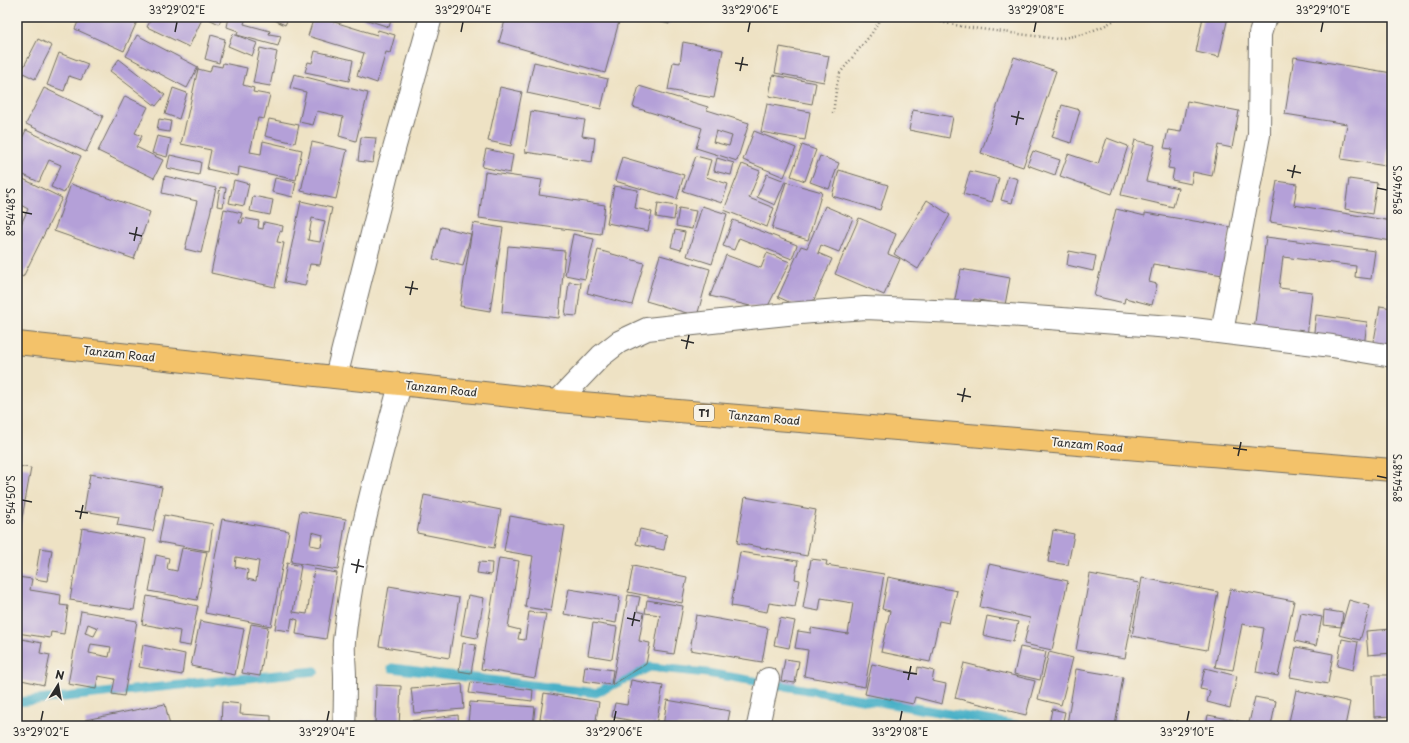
<svg xmlns="http://www.w3.org/2000/svg" width="1409" height="743" font-family="'Playpen Sans',sans-serif">
  <style>
    .lines { fill: none; stroke-linecap: round; stroke-linejoin: round }
    .stream { stroke: #48b0c7; stroke-width: 9 }
    .building { fill: #b4a0d8; fill-rule: evenodd }
    .minor-casing { stroke: #6f6b61; stroke-width: 24 }
    .highway-casing { stroke: #6f6b61; stroke-width: 24 }
    .path { stroke: #6f6b61; stroke-width: 2.5; stroke-dasharray: 1 3; stroke-linecap: butt }
    .minor { stroke: #fff; stroke-width: 22 }
    .highway { stroke: #f3c26a; stroke-width: 22 }
    .ticks { fill: none; stroke: #2b2b2b; stroke-width: 1.5 }
    .labels { text-anchor: middle; stroke-width: 3.5; stroke-linejoin: round; paint-order: stroke }
    .shield { fill: #f7f3e8; stroke: #686764; stroke-width: 1 }
    .shield-label { font-size: 10px; font-weight: bold; fill: #2b2b2b }
    .street-label { font-size: 11px; fill: #2b2b2b; stroke: #f7f3e8 }
    .neatline { fill: none; stroke: #2b2b2b; stroke-width: 1.5 }
    .ticks-label { font-size: 10px; text-anchor: middle; fill: #2b2b2b }
  </style>
  <rect width="100%" height="100%" fill="#f7f3e8"/>
  <filter id="ink" filterUnits="userSpaceOnUse"><feTurbulence type="fractalNoise" baseFrequency=".025" numOctaves="2"/><feDisplacementMap in="SourceGraphic" scale="8" xChannelSelector="R" yChannelSelector="G"/><feConvolveMatrix kernelMatrix="1 2 1 2 8 2 1 2 1" color-interpolation-filters="sRGB"/></filter>
  <filter id="wash" filterUnits="userSpaceOnUse"><feTurbulence type="fractalNoise" baseFrequency=".012" numOctaves="4" result="noise"/><feDisplacementMap in="SourceGraphic" scale="16" xChannelSelector="R" yChannelSelector="G"/><feGaussianBlur stdDeviation="0.9" result="paint"/><feColorMatrix in="noise" values="0 0 0 0 0 0 0 0 0 0 0 0 0 0 0 0 0 1.4 0 .05"/><feComposite in="paint" operator="in"/></filter>
  <g filter="url(#wash)">
    <rect width="100%" height="100%" fill="#eee2c4"/>
    <g class="lines">
      <!-- stream -->
      <path class="stream" d="M392,668L596,693L650,667L707,673L1022,726
        M17,702L315,671"/>
    </g>
    <g id="blocks">
      <!-- building -->
      <path class="building" d="M80,17H139L124,51L75,29Z
        M152,17H197L202,19L189,47L147,27Z
        M205,17H222L219,24Z
        M229,17H246L244,24L270,31L269,34L281,36L278,46L237,35L238,31L227,27Z
        M268,17H289L285,25Z
        M314,17H318L377,35L378,30L395,35L390,53L386,52L377,83L357,76L364,53L308,36Z
        M358,17H392L389,27Z
        M506,17H616L620,18L605,73L499,42Z
        M642,17H670L669,24Z
        M1203,17H1228L1219,57L1196,52Z
        M233,34L257,43L252,56L228,46Z
        M137,35L198,67L187,88L126,56Z
        M211,35L225,39L219,63L205,59Z
        M38,39L52,46L35,79L21,72Z
        M683,42L723,50L714,98L668,90L673,62L680,63Z
        M780,47L829,56L824,82L775,73Z
        M260,48L277,52L270,86L253,83Z
        M315,51L353,60L349,81L305,72L308,62L312,63Z
        M59,53L88,64L81,80L69,76L64,91L47,85Z
        M1014,57L1056,71L1023,167L981,153Z
        M1294,57L1392,73V127L1386,166L1341,159L1347,124L1285,114Z
        M119,59L165,95L156,106L110,71Z
        M534,62L608,79L601,109L527,93Z
        M223,63L247,68L243,85L254,88L253,92L270,95L264,119L258,118L250,152L261,154L263,141L302,150L296,180L239,167L238,176L207,169L211,150L181,144L198,69L210,72L212,65L222,67Z
        M294,74L368,93L356,141L339,136L343,117L317,111L313,125L299,122L306,92L290,88Z
        M773,75L816,83L812,104L769,96Z
        M639,86L708,107L707,110L749,123L737,161L696,148L702,128L633,107ZM716,131L732,136L729,146L713,142Z
        M500,87L522,92L511,146L488,141Z
        M44,88L103,116L86,152L26,124Z
        M173,88L187,93L179,119L165,114Z
        M125,96L148,107L135,133L142,136L136,147L163,160L154,178L98,151Z
        M1187,101L1239,111L1232,148L1218,145L1212,176L1193,172L1191,184L1172,180L1174,169L1168,168L1172,149L1164,148L1168,130L1181,132Z
        M767,104L810,112L805,140L761,132Z
        M1062,105L1080,110L1071,143L1052,137Z
        M913,110L953,117L949,138L909,130Z
        M531,111L585,120L582,136L595,138L592,162L525,152Z
        M159,119L171,121L169,132L157,130Z
        M269,119L299,125L295,143L265,136Z
        M26,130L81,156L64,193L51,187L61,165L49,160L39,182L17,172V149Z
        M754,131L796,148L784,177L743,160Z
        M157,136L171,139L167,157L152,153Z
        M361,137L376,138L373,163L358,161Z
        M1107,138L1128,146L1112,194L1060,176L1068,154L1098,164Z
        M1135,140L1155,145L1146,181L1178,188L1173,207L1121,195Z
        M312,142L347,150L336,199L301,191Z
        M802,145L816,150L805,181L791,176Z
        M486,149L513,155L510,173L482,167Z
        M1033,151L1060,160L1055,175L1027,165Z
        M170,155L201,162L199,175L167,168Z
        M696,156L711,160L706,177L728,184L722,203L683,191Z
        M820,156L839,163L829,189L810,182Z
        M622,157L684,175L677,199L615,181Z
        M717,158L734,163L731,175L714,171Z
        M742,164L760,171L749,198L774,208L767,227L724,210Z
        M839,170L888,185L880,210L832,196Z
        M970,171L999,178L992,202L963,194Z
        M485,172L542,180L539,195L605,205L601,234L479,218Z
        M767,174L785,181L775,205L757,197Z
        M17,176L62,198L23,277L17,274V233L28,209L17,203Z
        M165,176L216,188L201,253L185,249L197,201L162,193Z
        M1008,176L1018,179L1012,203L1001,200Z
        M275,178L296,182L293,197L272,192Z
        M1349,179L1377,183L1372,214L1345,209Z
        M234,180L249,184L244,206L229,203Z
        M1277,181L1297,184L1294,205L1392,221V241L1270,222Z
        M786,182L822,192L808,240L772,229Z
        M71,184L150,212L134,259L54,231Z
        M614,186L638,190L635,208L652,212L648,231L607,223Z
        M220,187L226,188L223,207L217,206Z
        M253,196L273,200L270,215L250,211Z
        M927,200L950,215L918,269L894,254Z
        M301,201L332,208L320,265L310,264L305,286L284,282ZM312,218L325,221L320,242L308,240Z
        M658,203L676,206L674,220L656,217Z
        M702,206L727,214L712,264L687,256Z
        M825,206L853,218L839,252L821,245L818,253L832,259L809,311L778,297L801,246L807,248Z
        M679,208L696,211L692,229L676,226Z
        M224,209L242,213L239,223H242L243,218L259,221L258,228L263,229L264,222L283,226L282,232L280,231L277,242L284,243L275,287L211,273Z
        M1116,209L1145,216V213L1231,227L1223,275L1153,264L1149,282L1157,284L1152,305L1125,298L1124,303L1094,296Z
        M859,218L896,234L888,254L900,259L884,295L835,274Z
        M733,220L797,245L792,259L739,238L734,250L723,246Z
        M473,223L503,228L490,311L460,306Z
        M441,227L471,234L463,266L433,259Z
        M675,230L685,232L681,250L671,247Z
        M573,234L594,239L585,279L565,275Z
        M1266,237L1375,251L1371,279L1355,277L1356,266L1283,257L1279,288L1312,292L1307,337L1254,330Z
        M508,246L565,251L559,318L502,312Z
        M598,250L644,263L632,305L587,293Z
        M1069,251L1096,256L1093,271L1067,265Z
        M767,253L790,262L766,310L710,296L726,255L761,268Z
        M660,255L710,269L697,316L646,301Z
        M961,269L1010,278L1005,305L974,299L972,308L954,304Z
        M1391,274L1392,275V296H1389Z
        M569,282L581,283L577,316L565,315Z
        M1380,306L1392,308V350L1373,347Z
        M1316,315L1367,322L1364,347L1313,340Z
        M17,466L31,468L19,535L17,534Z
        M90,474L162,487L153,531L117,525L119,517L84,511Z
        M424,495L501,510L494,548L417,533Z
        M745,497L816,510L807,556L737,543Z
        M300,511L346,519L338,570L291,562ZM312,532L323,535L321,547L310,545Z
        M164,515L213,524L209,551L159,542Z
        M510,516L565,526L551,611L525,607L533,556L504,551Z
        M222,519L289,531L271,626L205,613ZM236,557L259,561L256,581L247,579L248,570L235,567Z
        M82,528L146,539L134,610L70,600Z
        M640,529L667,535L664,550L636,544Z
        M1053,530L1074,534L1068,565L1048,562Z
        M40,548L52,550L47,581L35,579Z
        M182,548L207,552L197,600L149,591L156,555L169,558L167,569L177,571Z
        M740,552L798,561L795,579L800,580L795,607L769,603L767,612L731,606Z
        M499,558L519,561L508,627L520,630L518,639L525,640L529,612L546,614L535,678L481,669Z
        M811,559L827,561L826,565L884,574L865,687L804,676L808,650L795,648L798,631L811,633V628L848,634L853,603L821,598L819,611L803,608Z
        M479,562L492,563L491,575L477,573Z
        M287,563L301,566L293,612L307,614L314,569L337,573L326,639L296,634L298,620L292,618L290,631L275,629Z
        M989,564L1068,581L1052,650L1024,644L1030,618L980,607Z
        M633,566L687,577L682,603L628,592Z
        M1090,574L1139,583L1125,658L1076,650Z
        M17,577L32,579L30,590L61,595L60,605L68,606L64,634L51,632L50,638L17,633Z
        M888,577L957,591L949,623L939,621L930,662L881,652L890,611L882,609Z
        M1142,578L1218,592L1207,650L1132,636Z
        M389,586L459,598L449,658L379,646Z
        M569,589L620,597L616,623L564,614Z
        M1230,589L1294,601L1278,676L1256,672L1264,628L1242,624L1233,670L1215,667Z
        M468,595L484,598L477,638L461,635Z
        M628,595L640,597L637,611L644,613L639,641L650,643L646,664L612,685Z
        M147,596L198,606L190,646L178,644L180,631L142,624Z
        M647,600L683,606L674,654L654,651L660,615L645,613Z
        M1349,600L1370,606L1360,640L1339,635Z
        M1324,610L1343,613L1341,627L1323,625Z
        M81,611L137,621L124,696L112,694L115,679L98,676L96,689L68,684ZM88,624L98,628L94,636L85,633ZM91,644L111,647L109,657L89,653Z
        M1301,613L1322,617L1316,646L1295,641Z
        M696,615L768,628L762,662L690,650Z
        M987,616L1018,622L1013,642L983,635Z
        M780,618L795,621L789,648L774,645Z
        M200,621L244,629L235,675L191,666Z
        M593,623L617,627L612,659L588,655Z
        M251,624L268,627L260,676L242,673Z
        M1392,629V653L1368,655L1366,631Z
        M17,638L42,643L40,653L50,655L44,685L17,679Z
        M1342,639L1358,642L1353,670L1337,666Z
        M463,643L476,645L471,673L459,671Z
        M143,645L185,654L182,675L139,667Z
        M1020,647L1046,652L1040,680L1014,674Z
        M1296,647L1333,654L1328,684L1290,677Z
        M1049,652L1073,658L1061,705L1038,699Z
        M785,659L799,661L795,683L781,681Z
        M964,663L1035,681L1026,715L955,698Z
        M872,664L917,674L918,667L934,671L932,681L946,684L942,704L915,697L913,704L865,694Z
        M585,666L613,670L611,685L583,681Z
        M1205,668L1237,676L1230,708L1207,702L1210,691L1200,689Z
        M1076,669L1123,677L1115,726H1076L1067,724Z
        M1373,675H1392V716L1374,717Z
        M631,680L663,686L656,725L612,717L615,703L627,705Z
        M471,682L533,690L532,701L469,693Z
        M462,684L464,709L414,713L411,688Z
        M376,685L401,686L399,726H375Z
        M1296,690L1350,702L1345,726H1288Z
        M544,693L599,702L595,726H583L540,719Z
        M1255,697L1276,701L1271,726H1206L1208,715L1249,723Z
        M667,700L730,711L727,726H663Z
        M222,702L241,704L240,714L271,716V726H221Z
        M470,702L535,707L533,726H479L480,724L468,723Z
        M165,704L170,726H86L85,720Z
        M1052,709L1065,712L1062,726L1049,724Z
        M458,715L459,726H410V721Z
        M299,722L311,724V726H298Z"/>
    </g>
  </g>
  <g filter="url(#ink)">
    <use href="#blocks" fill-opacity="0" stroke="#6f6b61" stroke-width="1"/>
    <g class="lines">
      <!-- minor casing -->
      <g class="minor-casing">
        <path id="minor" d="M1222,332L1259,135L1260,34L1264,21L1267,17
          M336,377L387,174L431,17
          M558,401L601,356L619,342L647,329L787,314L865,308L980,313L1185,328L1332,346L1392,356
          M344,726C345,710 345,694 345,677C345,665 343,653 344,641C353,554 377,469 400,385
          M758,726L768,679"/>
      </g>
      <!-- highway casing -->
      <g class="highway-casing">
        <path id="highway" d="M17,343L558,401L1392,470"/>
      </g>
      <!-- path -->
      <path class="path" d="M917,17L965,27L1058,39L1084,34L1104,26L1120,17
        M833,113L837,84L840,73L872,33L881,17"/>
      <!-- minor -->
      <use href="#minor" class="minor"/>
      <!-- highway -->
      <use href="#highway" class="highway"/>
    </g>
  </g>
  <!-- ticks -->
  <path class="ticks" d="M175,32L177,22M461,32L463,22M748,32L750,22M1034,32L1036,22M1321,32L1323,22M735,63L748,65M740,71L743,57M1011,116L1024,119M1016,125L1019,111M1287,170L1301,173M1292,178L1295,165M1377,188L1387,190M22,212L32,214M129,233L142,236M134,241L137,227M405,287L418,289M410,295L413,281M681,340L694,343M686,349L689,335M957,394L971,397M962,402L965,388M1233,448L1247,450M1238,456L1241,442M1377,476L1387,478M22,500L32,502M75,511L88,513M80,519L83,505M351,564L364,567M356,573L359,559M627,618L640,621M632,626L635,612M903,672L917,674M908,680L911,666M41,721L43,711M327,721L329,711M614,721L616,711M900,721L902,711M1187,721L1189,711"/>
  <g class="labels">
    <!-- shield labels -->
    <rect class="shield" x="694" y="405" width="20" height="16" rx="3"/>
    <g class="shield-label">
      <text x="704" y="417">T1</text>
    </g>
    <!-- street labels -->
    <g class="street-label">
      <text transform="translate(119 354) rotate(6)" y="4">Tanzam Road</text>
      <text transform="translate(441 389) rotate(6)" y="4">Tanzam Road</text>
      <text transform="translate(764 418) rotate(5)" y="4">Tanzam Road</text>
      <text transform="translate(1087 445) rotate(5)" y="4">Tanzam Road</text>
    </g>
  </g>
  <!-- margin -->
  <rect width="1409" height="743" fill="none" stroke="#f7f3e8" stroke-width="44"/>
  <!-- north arrow -->
  <g transform="translate(58 685) rotate(11)" stroke="#f7f3e8" stroke-width="3" paint-order="stroke">
  <path d="M0-3L7 15L0 10L-7 15Z" fill="#2b2b2b"/>
  <text y="-6" font-size="11" font-weight="bold" text-anchor="middle" fill="#2b2b2b">N</text>
  </g>
  <rect x="22" y="22" width="1365" height="699" class="neatline"/>
  <g class="ticks-label">
    <text x="177" y="14">33°29'02"E</text>
    <text x="463" y="14">33°29'04"E</text>
    <text x="750" y="14">33°29'06"E</text>
    <text x="1036" y="14">33°29'08"E</text>
    <text x="1323" y="14">33°29'10"E</text>
    <text transform="translate(1398 190) rotate(-90)" y="4">8°54'46"S</text>
    <text transform="translate(11 212) rotate(-90)" y="4">8°54'48"S</text>
    <text transform="translate(1398 478) rotate(-90)" y="4">8°54'48"S</text>
    <text transform="translate(11 500) rotate(-90)" y="4">8°54'50"S</text>
    <text x="41" y="736">33°29'02"E</text>
    <text x="327" y="736">33°29'04"E</text>
    <text x="614" y="736">33°29'06"E</text>
    <text x="900" y="736">33°29'08"E</text>
    <text x="1187" y="736">33°29'10"E</text>
  </g>
</svg>
